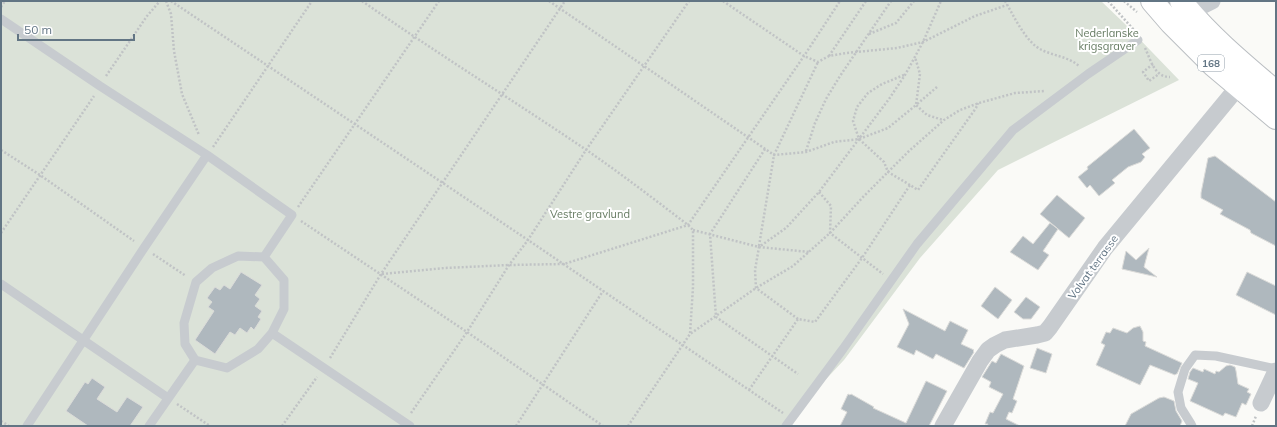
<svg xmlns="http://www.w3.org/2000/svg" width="1277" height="427" font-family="Mulish,sans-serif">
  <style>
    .green { fill: #dbe2d8 }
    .building { fill: #afb8be; stroke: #dbdbd9 }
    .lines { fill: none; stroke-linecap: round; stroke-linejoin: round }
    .primary-casing { stroke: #babec2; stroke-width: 24 }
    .path { stroke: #c0c3c5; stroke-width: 2.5; stroke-dasharray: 2 2; stroke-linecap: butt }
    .service { stroke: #c7cbcf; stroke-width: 9 }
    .minor { stroke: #c7cbcf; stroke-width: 17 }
    .primary { stroke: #fff; stroke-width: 22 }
    .labels { text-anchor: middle; stroke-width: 4; stroke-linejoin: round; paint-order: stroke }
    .shield { fill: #fff; stroke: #919ea9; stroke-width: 1 }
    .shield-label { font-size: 10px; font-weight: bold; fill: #627584 }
    .park-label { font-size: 11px; fill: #667b62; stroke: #fff }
    .street-label { font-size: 11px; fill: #627584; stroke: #fff }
  </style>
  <rect width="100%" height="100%" fill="#fafaf7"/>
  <!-- green -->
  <path class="green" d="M1,1H1101L1124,23L1179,80L998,170L920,258L844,360L782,426H1Z"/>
  <!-- building -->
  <path class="building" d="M1134,129L1150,148L1142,154L1145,157L1141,162L1128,167L1112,180L1115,183L1099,196L1090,185L1087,188L1078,177L1088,169L1087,167Z
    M1215,156L1276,202V246L1251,233L1250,230L1220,214L1223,210L1201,198V193L1208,158Z
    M1057,195L1085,218L1069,238L1040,214Z
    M1050,223L1058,229L1043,251L1049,255L1038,270L1010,252L1023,236L1033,244Z
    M1149,248L1144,267L1157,277L1122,269L1126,251L1136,260Z
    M241,272L262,285L255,295L260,299L255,306L262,311L258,317L261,319L254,330L251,327L247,333L240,328L235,335L230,332L215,354L195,340L214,311L208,307L212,302L207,298L215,287L220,290L224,285L230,289Z
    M1247,272L1276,286V315L1236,295Z
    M995,287L1012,300L998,319L981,306Z
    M1026,297L1040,307L1031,319H1023L1014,312Z
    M903,309L945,331L950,321L968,330L961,344L974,350L973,351L974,352L964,368L936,354L933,359L916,350L914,355L897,347L909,324Z
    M1140,326L1143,332V341L1146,342L1145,346L1182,363L1177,374H1176L1175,375L1150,365L1140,385L1096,365L1105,345L1101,343L1106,332L1110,333L1113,328L1127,333L1133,328Z
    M1037,348L1052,354L1046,373L1030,368Z
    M1001,354L1024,366L1013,399L1017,401L1012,413L1009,412L1006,419L1020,426H987L988,424H985L990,412L993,413L1003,394L989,387L991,382L982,377L992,361L996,363Z
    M1230,365L1235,367L1236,371L1238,384L1249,389L1247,392L1251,394L1246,405L1242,403L1236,417L1225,413L1223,416L1190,401L1198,383L1188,379L1190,372L1193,368L1203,372L1204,369L1215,374L1216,371L1219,372L1226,366Z
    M92,378L105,387L97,399L117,412L127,397L143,407L130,426H88L66,411L85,382L88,384Z
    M926,381L947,391L929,426H840L847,412L841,409L848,394L850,395L851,394L874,407L873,408L906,423Z
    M1164,397L1174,401L1176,411L1182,421L1180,426H1125L1131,414L1159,398Z"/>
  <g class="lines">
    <!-- primary casing -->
    <g class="primary-casing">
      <path id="primary" d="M1152,1L1171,23L1213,65L1276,118
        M1181,1C1208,35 1243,64 1276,92"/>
    </g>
    <!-- path -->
    <path class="path" d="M166,1L171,14L174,51L182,94L199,135
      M171,1L528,240L783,413
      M362,1C435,52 511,99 585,149C620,173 654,199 688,225L693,230V287L690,334
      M549,1L774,155L806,152L834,142L859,139L888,128L916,105L920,74L915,57
      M723,1L804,56L818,62L829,56L846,53L897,48L923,42L975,16L1007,5
      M1005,1C1014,16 1026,43 1042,50C1054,56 1069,57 1079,66
      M1108,1L1134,30
      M1124,1L1137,12
      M1,7L5,1
      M869,34L896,23L914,1
      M1145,48C1151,60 1154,77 1170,77
      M829,56L866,1
      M1153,64L1143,72L1149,81L1159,74
      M904,75L882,84L868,93L857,107L853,121L859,139L884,162L888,172L910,185
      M106,76L147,16L160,1
      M937,87L916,105L927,115L943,120
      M213,147L312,1
      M765,149L710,234L716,317L798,374
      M1,150L40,175L134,241
      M806,151L815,123L826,99L840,76L891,1
      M819,192L831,206L830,233L883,274
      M298,207L439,1
      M301,221L467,332L603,426
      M693,230L759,247L809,252
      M1,233L94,96
      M759,246L774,155L818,62
      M153,254L186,276
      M382,274L445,268L509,265L564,264L688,225L804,56L840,1
      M798,319L756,288L755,270L759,247L786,228L819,192L889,99L905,75L923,42L941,1
      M330,358L381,274L565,1
      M749,390L798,319L815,322L862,258L910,185L918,190L976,108L978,103
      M177,404L210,426
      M411,413L467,332L509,265L528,240L586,150L689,1
      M1,421L9,426
      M282,426L317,377
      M516,426L603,291
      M628,426L690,334L756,288L793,266L830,233L864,196L909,151L944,120L960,110L979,103L1015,93L1045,91
      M1252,426L1256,416"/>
    <!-- service -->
    <path class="service" d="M1,19L100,86L207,155L292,215L264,257
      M238,256L264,257L284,280V309L272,333L258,349L227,368L195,360L185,344L184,323L196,282L212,268Z
      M1,284L168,398
      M272,333L410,426
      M27,426L144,248L207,155
      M149,426L195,360
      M786,426L843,349L917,244L1013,130L1088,74L1138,40
      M1192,426L1191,424L1181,408L1178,392L1185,369L1195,355L1216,356L1276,369"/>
    <!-- minor -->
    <path class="minor" d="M1190,12L1212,1
      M1261,403L1276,371
      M943,426L980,361L988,350L995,345L1005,340L1037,335L1045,333L1050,327L1105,248L1238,87"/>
    <!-- primary -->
    <use href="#primary" class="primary"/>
  </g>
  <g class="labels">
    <!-- shield labels -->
    <rect class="shield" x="1198" y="55" width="26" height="16" rx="3"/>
    <g class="shield-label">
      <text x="1211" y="67">168</text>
    </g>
    <!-- park labels -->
    <g class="park-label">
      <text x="1107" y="37">Nederlanske<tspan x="1107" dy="13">krigsgraver</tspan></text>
      <text x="590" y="218">Vestre gravlund</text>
    </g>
    <!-- street labels -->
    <g class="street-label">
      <text transform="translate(1093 267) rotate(-54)" y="4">Volvat terrasse</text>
    </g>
  </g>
  <!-- border -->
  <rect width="1277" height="427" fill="none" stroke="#627584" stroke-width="4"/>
  <!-- scale -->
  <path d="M18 34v6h116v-6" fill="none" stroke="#627584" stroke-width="2"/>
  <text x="24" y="34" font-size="12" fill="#627584" stroke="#ffffff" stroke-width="3" paint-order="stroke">50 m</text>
</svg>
